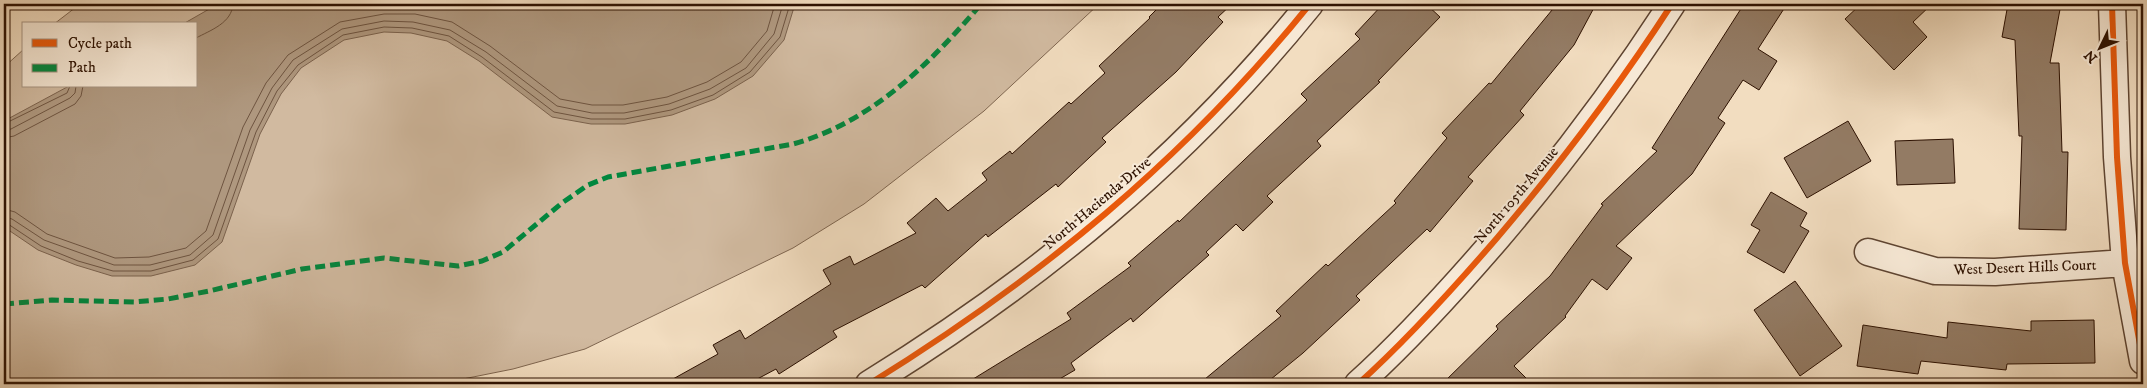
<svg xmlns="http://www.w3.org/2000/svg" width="2147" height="388" font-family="'IM FELL DW Pica',serif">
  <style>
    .green { fill: #d1baa0; stroke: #7f6650 }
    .water { fill: #af987f; stroke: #7b624d }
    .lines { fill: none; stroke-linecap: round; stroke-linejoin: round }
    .shore { stroke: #6e5440; stroke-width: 1 }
    .building { fill: #937b64; stroke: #2d1101 }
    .street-casing { stroke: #5e4431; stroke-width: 29 }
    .street { stroke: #f7e9d6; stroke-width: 26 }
    .quiet { stroke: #00873e; stroke-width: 5; stroke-dasharray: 10 5; stroke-linecap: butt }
    .cycleway-casing { stroke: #f7e9d6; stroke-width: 9 }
    .cycleway { stroke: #e8590c; stroke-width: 6 }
    .labels { text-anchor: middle; stroke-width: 4; stroke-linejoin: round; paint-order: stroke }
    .street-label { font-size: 15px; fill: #2d1101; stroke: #f7e9d6 }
  </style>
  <rect width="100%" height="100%" fill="#f2ddc0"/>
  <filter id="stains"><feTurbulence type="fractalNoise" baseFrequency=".004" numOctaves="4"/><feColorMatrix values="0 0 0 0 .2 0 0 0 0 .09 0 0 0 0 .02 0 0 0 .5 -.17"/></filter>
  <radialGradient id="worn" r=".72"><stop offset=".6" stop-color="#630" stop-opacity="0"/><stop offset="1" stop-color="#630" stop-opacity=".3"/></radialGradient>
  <!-- green -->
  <path class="green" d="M80,4H1099L984,111L864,204L793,248L585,349L513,369L438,384H245L213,382L4,384V67L24,49V86H196V24H54Z"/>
  <!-- water -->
  <path class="water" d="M218,4H795L784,40L753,76L715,99L672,115L625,124H591L552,117L479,61L447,41L411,33L384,32L344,40L301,68L281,94L260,134L222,242L195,265L151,276H112L76,265L38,250L4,227V121L69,86H196V24H183Z"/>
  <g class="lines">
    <!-- shore -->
    <path class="shore" d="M196,38C211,30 232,23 233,4
      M4,124L67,93L70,86
      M4,131L11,129L70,98L75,93L76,86
      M4,138L14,136L75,104L81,96L83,86
      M4,209L15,212L47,234L115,258L149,257L186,248L206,231L243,127L266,83L288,55L340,22L384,14H415L452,22L490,46L560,99L592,105H623L667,97L707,82L741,62L767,31L775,4
      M4,217L12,219L44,240L114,265H150L190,255L213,235L250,130L272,88L293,60L342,29L384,21L413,22L450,30L486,52L557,106L592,113H624L669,104L710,89L746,68L774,34L783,4
      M4,223L8,224L41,246L78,261L113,271H151L193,260L218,239L256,132L277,91L298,65L343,35L384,27L412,28L449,36L482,57L554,112L591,119H625L671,110L713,95L750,72L780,37L790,4"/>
  </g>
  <!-- building -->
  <path class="building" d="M1162,4H1232L1218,17L1223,22L1176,72L1102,138L1106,142L1058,187L1056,184L988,237L986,234L925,288L922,285L833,331L837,337L779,374L776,369L748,384H664L718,354L713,345L740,330L745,339L831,284L823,270L850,256L854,265L916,233L907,223L936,198L948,211L987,180L982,173L1010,151L1012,154L1069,102L1071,104L1105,73L1099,66L1150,18L1149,17Z
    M1383,4H1426L1440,17L1378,81L1380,82L1317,141L1321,146L1267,196L1273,202L1243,231L1236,224L1206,252L1209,255L1133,322L1131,318L1071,363L1075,370L1051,384H965L1071,319L1067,313L1131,266L1128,263L1178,220L1179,222L1307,100L1301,94L1360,39L1355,34Z
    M1557,4H1596L1574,45L1520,111L1524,115L1468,177L1473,181L1430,232L1427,229L1356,296L1360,300L1303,353L1265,384H1199L1281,316L1276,311L1326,264L1328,266L1396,203L1394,201L1447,138L1442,133L1489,83L1491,84Z
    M1744,4H1787L1758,49L1777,61L1759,90L1743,80L1718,118L1725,123L1692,174L1616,246L1632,258L1607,290L1592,279L1565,316L1566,317L1514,366L1532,384H1442L1498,329L1496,326L1550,276L1603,205L1601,204L1657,151L1652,148Z
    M1861,4H1932L1913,22L1927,37L1894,70L1845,19Z
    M2008,4H2061L2050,63H2059L2062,152H2068L2066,230L2019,229L2022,136H2019L2015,40L2002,37Z
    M1848,121L1871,161L1807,198L1784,158Z
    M1953,139L1955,183L1897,185L1895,141Z
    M1771,192L1807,213L1800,226L1809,231L1784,273L1747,252L1760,230L1751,225Z
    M1795,281L1842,346L1800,376L1754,310Z
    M2094,320L2095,363L2007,364L2006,370L1921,361L1918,374L1857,366L1863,325L1947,338L1948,322L2031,331V321Z"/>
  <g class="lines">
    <!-- street casing -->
    <g class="street-casing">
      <path id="street" d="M2112,4L2117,157L2125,263L2143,361
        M1868,252L1935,271L1995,272L2125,263
        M869,384C1039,279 1184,160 1310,4
        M1358,384C1408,339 1453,289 1497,238C1560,164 1619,86 1672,4"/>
    </g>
    <!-- street -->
    <use href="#street" class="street"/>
    <!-- quiet -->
    <path class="quiet" d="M4,304L52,300L134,302L168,299L209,291L302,269L384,258L458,266L482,261L503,252L562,203L588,185L608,177L793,144C870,123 930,64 981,4"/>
    <!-- cycleway casing -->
    <g class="cycleway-casing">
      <path id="cycleway" d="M2112,4L2117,157L2125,263L2143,361
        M869,384C1039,279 1184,160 1310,4
        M1358,384C1408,339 1453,289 1497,238C1560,164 1619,86 1672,4"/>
    </g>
    <!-- cycleway -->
    <use href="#cycleway" class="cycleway"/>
  </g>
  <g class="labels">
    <!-- street labels -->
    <g class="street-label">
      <text transform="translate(1516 195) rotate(-50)" y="5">North 105th Avenue</text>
      <text transform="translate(1097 203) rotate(-40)" y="5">North Hacienda Drive</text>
      <text transform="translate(2025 267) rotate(-2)" y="5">West Desert Hills Court</text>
    </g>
  </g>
  <!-- margin -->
  <rect width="2147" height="388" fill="none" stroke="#f2ddc0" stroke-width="20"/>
  <rect x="5" y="5" width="2137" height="378" fill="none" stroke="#2d1101" stroke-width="2.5"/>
  <rect x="10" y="10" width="2127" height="368" fill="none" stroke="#2d1101"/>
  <!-- legend -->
  <rect x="22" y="22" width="175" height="65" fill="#f7e9d6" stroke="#a69381"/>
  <rect x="32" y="39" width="25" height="8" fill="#e8590c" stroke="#a69381"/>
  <text x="68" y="48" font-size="15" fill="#2d1101">Cycle path</text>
  <rect x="32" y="64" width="25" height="8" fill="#00873e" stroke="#a69381"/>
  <text x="68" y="72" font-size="15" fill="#2d1101">Path</text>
  <!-- north arrow -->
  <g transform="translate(2100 48) rotate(227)" stroke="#f7e9d6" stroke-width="4" paint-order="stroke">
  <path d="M0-4L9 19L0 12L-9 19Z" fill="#2d1101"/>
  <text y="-8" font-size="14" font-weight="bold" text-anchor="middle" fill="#2d1101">N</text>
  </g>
  <rect width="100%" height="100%" filter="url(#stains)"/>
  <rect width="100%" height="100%" fill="url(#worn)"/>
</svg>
